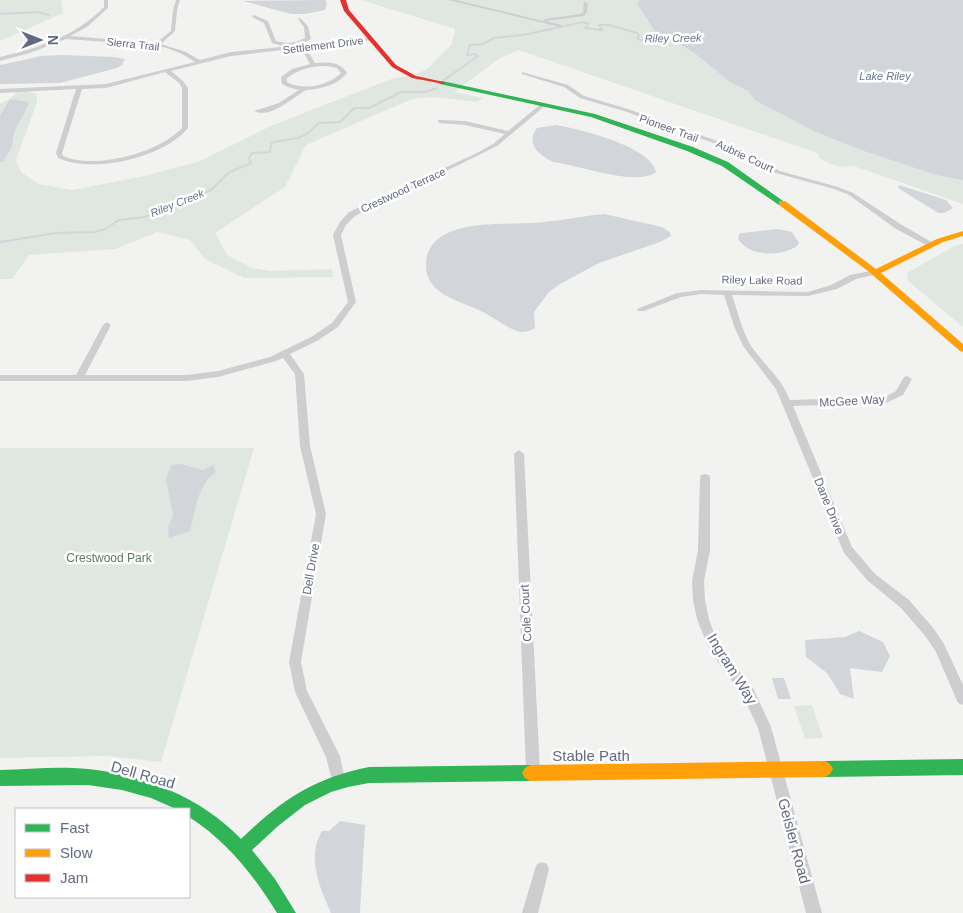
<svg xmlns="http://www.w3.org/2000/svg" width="963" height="913" font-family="Helvetica,sans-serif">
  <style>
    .green { fill: #e0e6e0 }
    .water { fill: #d2d6db }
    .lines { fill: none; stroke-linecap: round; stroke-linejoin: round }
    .stream-far1 { stroke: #d2d6db; stroke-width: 2 }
    .stream { stroke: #d2d6db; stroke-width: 2.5 }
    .street { fill: #ceced0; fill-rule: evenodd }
    .fast { fill: #30b455; fill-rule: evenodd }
    .slow { fill: #ff9f0a; fill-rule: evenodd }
    .jam { fill: #e5322d; fill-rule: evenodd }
    .labels { text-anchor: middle; stroke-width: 5; stroke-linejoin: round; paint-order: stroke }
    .far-water-label { font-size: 11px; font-style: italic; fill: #67778d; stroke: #fff }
    .far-street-label { font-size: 11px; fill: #626982; stroke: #fff }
    .street-label { font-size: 12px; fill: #626982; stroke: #fff }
    .park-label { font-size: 12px; fill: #617965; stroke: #fff }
    .near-street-label { font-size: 15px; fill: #626982; stroke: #fff }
  </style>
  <rect width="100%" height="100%" fill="#f2f3f1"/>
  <!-- green -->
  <path class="green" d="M0,0H61L63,13L0,41Z
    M361,0H639L638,5L650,25L664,38L693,52L730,82L748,91L756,101L781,114L963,176V204L854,166C840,168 830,165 818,157L820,154L519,50L500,58L454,92L483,98L476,102L436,97L412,99L306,145L285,187L215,233L227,255L252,268L270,271L332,269L333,277L244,278L205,259L190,240L157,232L115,249L29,255L12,279H0V104L10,99L17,92L25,91L37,94V102L16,160L21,172L38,184L73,190L144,176L198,162L273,125L394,78L410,76L426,70L452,44L455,29Z
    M963,244V327L908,281L907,273L956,245Z
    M0,448H254L161,762L107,756L0,758Z
    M812,705L823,738H824L805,739L794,706Z"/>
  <!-- water -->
  <path class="water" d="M325,0L327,3L325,10L305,14H291L243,1Z
    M639,0H963V180L936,175L861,150L814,131L756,101L748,91L730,82L693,52L655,32L638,5Z
    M62,55L115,57L125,59L122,65L117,68L60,83L0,84V65L41,56Z
    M10,99L28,102L29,104L14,132L12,146L3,162H0V116Z
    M556,125C579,129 651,146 656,172C637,187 578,165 553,162C539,155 525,144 537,128Z
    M899,185L946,200L953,208L944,213H938L898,188Z
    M604,214L662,227L670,232L671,236L660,242L599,263L560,284L549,292L534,312L535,328C530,331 526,332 521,332C511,331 493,317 483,312C462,301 425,295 426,265C426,257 428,250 433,244C455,218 512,226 543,222C564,220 584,216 604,214Z
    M778,229L792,232L799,243L797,246C780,257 750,257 738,239L739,234L742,233Z
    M180,464L203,470L213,465L216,472C197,485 196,509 190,531L169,538L168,528L173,515L166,480L171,465Z
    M859,631L883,642L890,656L882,672L850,668L854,699L840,694L827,673L806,657L805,640L845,637Z
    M772,678H784L791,699H778Z
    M340,821L365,825L360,913H331C320,888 306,857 322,831H329Z"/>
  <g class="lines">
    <!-- stream-far1 -->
    <path class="stream-far1" d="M0,14L38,12L49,15
      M444,80L478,56L474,54L467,55L470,45L483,44L494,38L523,35L583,22L589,24L585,28L602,30L599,25H609L637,33L639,35L637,38L640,40H673
      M0,242L57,233L95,232L105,229L119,220L144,217L211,190L228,173L251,163L249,158L252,153L270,152L271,144L274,142L298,138L308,133L319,123L340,122L354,108H369L401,92H425L437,88"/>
    <!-- stream -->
    <path class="stream" d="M0,242L6,241"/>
    <!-- street -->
    <path class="street" d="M104,0H108V8L87,27L70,36L156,43L171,31L173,10L176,0H180L177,10L175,31L161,44L186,52L200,60L231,52L300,45L283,46L272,43L264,23L252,17L254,15L268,21L276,41C287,44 296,43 305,38L304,27L298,19L300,18L308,26L311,39L304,43L305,45L369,38L372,40L306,48L315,63C327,62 340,61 347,73C339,83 328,87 315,89C312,90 307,89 304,91C292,99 269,119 254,111L279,103L299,90L288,87L282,84L281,77L292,69L310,64L301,48L231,56L171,71L183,81L188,88V128C164,158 93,174 58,158L56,153L76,89L0,93V89L106,84L195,62L182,54L167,48L151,45L66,39L30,53L0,61V57C38,48 76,36 104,7ZM327,66L337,68L341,73C328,86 303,91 287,82V78C299,69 312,66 327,66ZM165,72L179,83L182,88V128C159,153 95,170 63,156L62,153L82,89L106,88Z
      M448,0H456L543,21L545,19L581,14L583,12L584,2L588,3L587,12L584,16L546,21L562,25L560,27Z
      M522,72L568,85L584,96L628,109L734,147L780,171L838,187L853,193L902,225L935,244L934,246H928L896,229L849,195L834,189L776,173L730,149L624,111L580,98L564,87L522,74Z
      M541,104L546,105L497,146L355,216L346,225L341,235L356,302L338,327L317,341L290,354L304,374L310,446L326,514L301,662L307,691L340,756L345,780L343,785L338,787L333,785L326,757L295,692L289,662L316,514L300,446L295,374L283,358L276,361L218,377L187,381H0V375H76L103,325L107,322L111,325L85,375H187L218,371L270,357L311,337L332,323L348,302L333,235L340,222L349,212L477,153L493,144L505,134L465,125L440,123L438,122V120L465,121L508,131Z
      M875,270L879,272L878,274L856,279L837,289L808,296L732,295C738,312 742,331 751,346C765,366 780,376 790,400L885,397L896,391L904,377L907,376L912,379L903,395L886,403L793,406L852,547L875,574L909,600L934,629L944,644L963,685V705L958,703L936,652L926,637L901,608L867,580L844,553L776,389L743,346L734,326L724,295L701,294L681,297L644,311H638L637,309L677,293L701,290L808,292L831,285L850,275Z
      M519,450L524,454L540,771L538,776L533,778L528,776L526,771L514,454Z
      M705,474L709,475L710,478V550L704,581L705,600L709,619L715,636L726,654L753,688L771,727L822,913H806L758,728L743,696L718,662L706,642L697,619L693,600L692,581L698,550L700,478L701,475Z
      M542,862L547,864L549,869L538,913H522L535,869L537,864Z"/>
    <!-- fast -->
    <path class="fast" d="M442,81L595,114L693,147L728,162L786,203L779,205L722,166L687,151L591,117L440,84L439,83Z
      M963,759V775L825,777L820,774L817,769L820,764L825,761Z
      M530,765L535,768L538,773L535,778L530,781L369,783L348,787L331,792L305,805L278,826L252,850L275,879L296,913H277C254,876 227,841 189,817V809H176L151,798L122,790L88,785L0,786V770C29,769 59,766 88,769C144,775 201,797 241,839C283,799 312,779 369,767Z"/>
    <!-- slow -->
    <path class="slow" d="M779,201H785L876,269L937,239L963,231V236L943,242L881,273L963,344V352L960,351L868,271L779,205Z
      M825,761L830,764L833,769L830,774L825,777L530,781L525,778L522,773L525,768L530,765Z"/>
    <!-- jam -->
    <path class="jam" d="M340,0H346L349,10L396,65L416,76L444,82V84L412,78L392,67L344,11Z"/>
  </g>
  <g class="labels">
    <!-- far-water labels -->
    <g class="far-water-label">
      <text transform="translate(673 38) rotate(-1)" y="4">Riley Creek</text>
      <text x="885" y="80">Lake Riley</text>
      <text transform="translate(177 203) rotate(-22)" y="4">Riley Creek</text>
    </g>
    <!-- far-street labels -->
    <g class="far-street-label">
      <text transform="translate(133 44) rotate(6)" y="4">Sierra Trail</text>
      <text transform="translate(323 45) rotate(-7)" y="4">Settlement Drive</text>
      <text transform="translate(669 128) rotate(20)" y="4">Pioneer Trail</text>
      <text transform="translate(745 156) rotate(25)" y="4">Aubrie Court</text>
      <text transform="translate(403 190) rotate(-25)" y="4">Crestwood Terrace</text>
      <text transform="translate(762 280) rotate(1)" y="4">Riley Lake Road</text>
    </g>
    <!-- street labels -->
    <g class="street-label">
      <text transform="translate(852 401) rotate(-3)" y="4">McGee Way</text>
      <text transform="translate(829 506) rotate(68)" y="4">Dane Drive</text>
      <text transform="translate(311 569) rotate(-80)" y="4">Dell Drive</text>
      <text transform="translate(526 613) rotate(-93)" y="4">Cole Court</text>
    </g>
    <!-- park labels -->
    <g class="park-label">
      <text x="109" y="562">Crestwood Park</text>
    </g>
    <!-- near-street labels -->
    <g class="near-street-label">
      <text transform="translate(732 669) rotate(58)" y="5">Ingram Way</text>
      <text x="591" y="761">Stable Path</text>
      <text transform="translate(143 775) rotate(16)" y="5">Dell Road</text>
      <text transform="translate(794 841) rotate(75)" y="5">Geisler Road</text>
    </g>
  </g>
  <!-- legend -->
  <rect x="15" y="808" width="175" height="90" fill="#ffffff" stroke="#c0c3cd"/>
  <rect x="25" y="824" width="25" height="8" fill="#30b455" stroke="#c0c3cd"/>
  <text x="60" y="833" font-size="15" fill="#626982">Fast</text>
  <rect x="25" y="849" width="25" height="8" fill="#ff9f0a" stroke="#c0c3cd"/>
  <text x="60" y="858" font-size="15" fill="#626982">Slow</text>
  <rect x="25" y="874" width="25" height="8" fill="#e5322d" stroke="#c0c3cd"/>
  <text x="60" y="883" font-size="15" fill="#626982">Jam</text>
  <!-- north arrow -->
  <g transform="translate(40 40) rotate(90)" stroke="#ffffff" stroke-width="4" paint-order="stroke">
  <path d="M0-4L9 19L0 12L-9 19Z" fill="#626982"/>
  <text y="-8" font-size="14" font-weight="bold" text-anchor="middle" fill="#626982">N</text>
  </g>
</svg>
